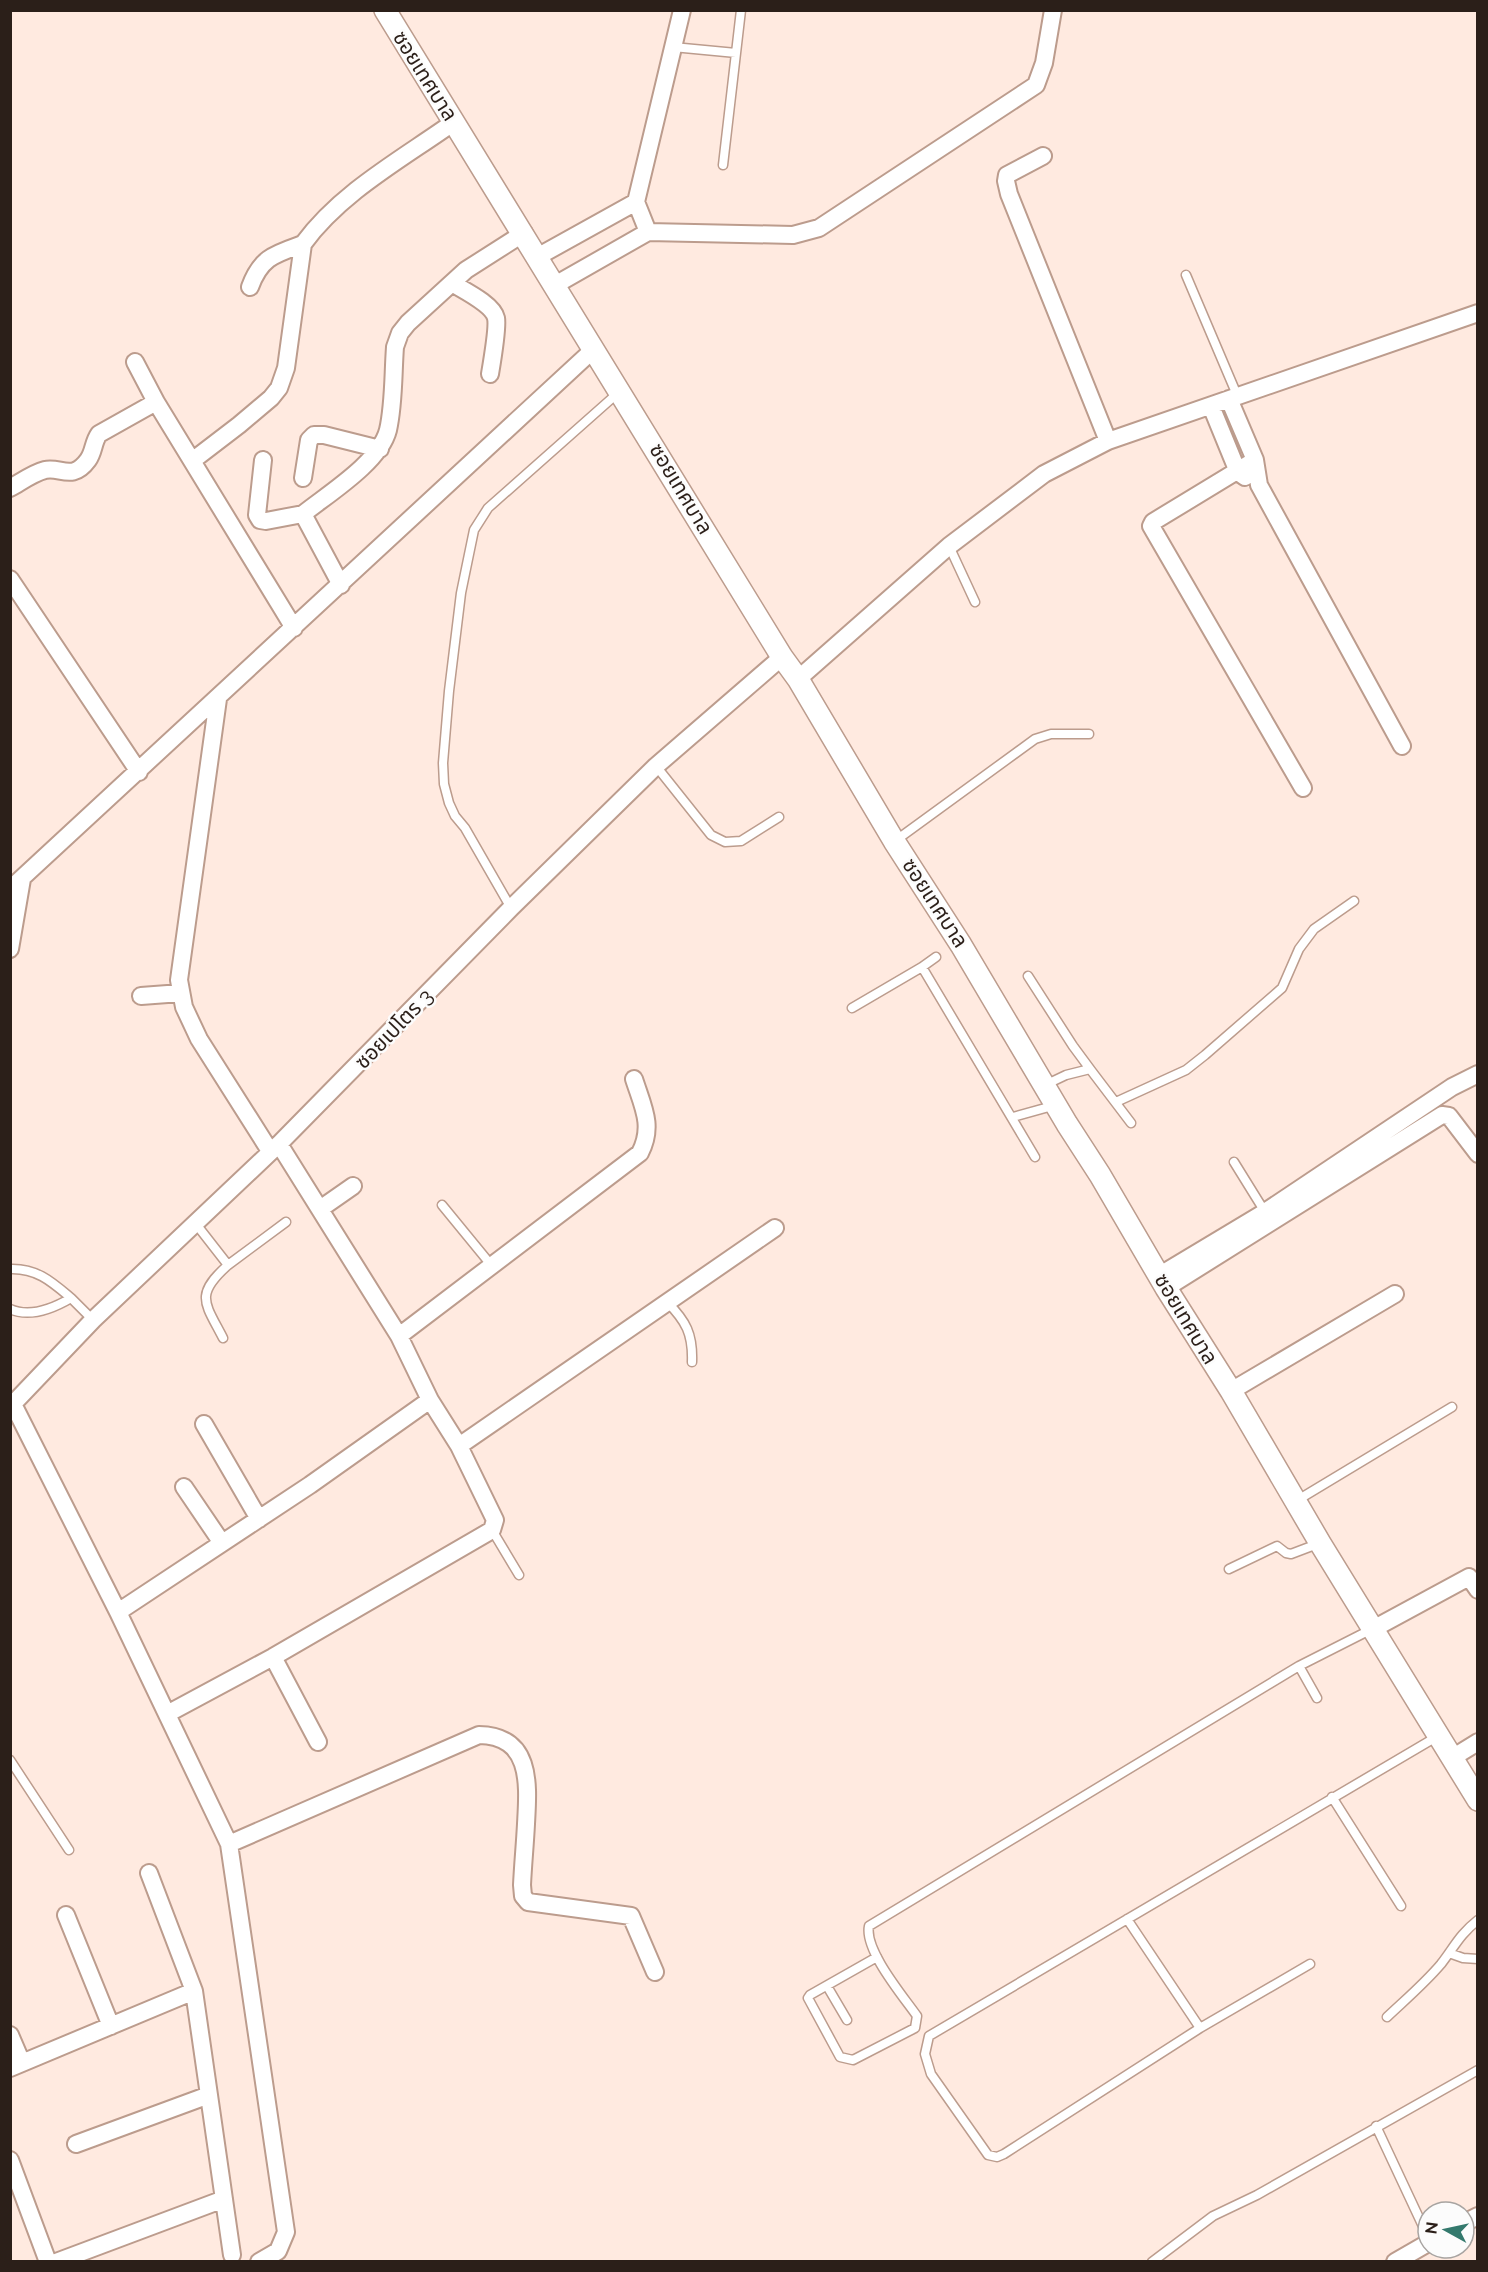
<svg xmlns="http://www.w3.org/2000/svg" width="1488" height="2272" font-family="Raleway,'Noto Sans Thai',sans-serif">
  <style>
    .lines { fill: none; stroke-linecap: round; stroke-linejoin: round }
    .service-casing { stroke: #bc9c8d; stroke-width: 11 }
    .minor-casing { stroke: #bc9c8d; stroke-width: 20 }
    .tertiary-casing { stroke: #bc9c8d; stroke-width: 24 }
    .service { stroke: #fff; stroke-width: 8 }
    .minor { stroke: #fff; stroke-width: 16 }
    .tertiary { stroke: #fff; stroke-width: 21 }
    .labels { text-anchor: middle; stroke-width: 5; stroke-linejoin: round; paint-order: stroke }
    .street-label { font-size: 21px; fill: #2b1f19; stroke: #fcfcfc }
  </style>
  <rect width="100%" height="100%" fill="#ffeae0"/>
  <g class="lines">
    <!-- service casing -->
    <g class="service-casing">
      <path id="service" d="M673,47L736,53
        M723,165L741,10
        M1186,275L1237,395
        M949,546L975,602
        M656,766L711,835L725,842L741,841L779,817
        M895,841L1035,739L1051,734H1089
        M511,908L465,828L455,816L449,803L444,784L443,763L449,691L461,593L474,530L488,508L619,392
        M936,957L922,967L1035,1157
        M1028,976L1073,1046L1090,1069
        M852,1008L922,967
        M1045,1085L1066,1075L1090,1069L1131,1123
        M1116,1102L1186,1070L1205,1055L1282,988L1299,949L1314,929L1354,901
        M1013,1117L1056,1105
        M1234,1162L1265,1212
        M442,1205L492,1266
        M196,1224L228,1265C194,1295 205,1303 223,1338
        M228,1265L286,1222
        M10,1269C37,1268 52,1282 71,1298
        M667,1302C686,1321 693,1334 692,1362
        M10,1309C30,1318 54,1308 71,1298L93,1320
        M1296,1501L1452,1407
        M492,1530L519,1575
        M1229,1569L1277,1546L1286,1553L1291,1554L1320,1543
        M1299,1666L1317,1698
        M10,1760L69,1850
        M1332,1797L1401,1906
        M1127,1919L1200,2028L1004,2154L997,2157L988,2155L931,2074L925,2054L929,2036L1438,1736
        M1449,1953L1463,1958L1478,1959
        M877,1957L810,1995L808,1998L840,2057L853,2060L915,2028L917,2016C903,1996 864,1950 869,1926L1299,1666L1372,1629
        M827,1986L847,2020
        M1387,2017C1405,2000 1425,1983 1441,1964C1455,1946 1459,1935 1478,1920
        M1200,2028L1310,1964
        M1376,2126L1428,2237
        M1152,2262L1213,2216L1257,2195L1478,2070"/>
    </g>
    <!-- minor casing -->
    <g class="minor-casing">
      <path id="minor" d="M1043,156L1007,175L1006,181L1009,194L1108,441
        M648,232L636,202L682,10
        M537,257L636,202
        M452,283C463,290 493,304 496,318C498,327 492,362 490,374
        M555,285L648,232L793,235L819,228L1036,85L1044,63L1053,10
        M250,287C261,257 275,254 303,244
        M135,362L156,402
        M1229,399L1255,460L1259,485L1402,746
        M1211,406L1238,472L1245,477
        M263,460L257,515L260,520L266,521L303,514L341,585
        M1255,460L1153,522L1151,526L1303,788
        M192,461L239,425L271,398L279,388L286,368L303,244C341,192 402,159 454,122
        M303,478L309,440L314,435H324L380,449
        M10,488C21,482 33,473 45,470C60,466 72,482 88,460C94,452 93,442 99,434L156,402L294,628
        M303,514C328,494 380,462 388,430C394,404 393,374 395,347L400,333L408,323L466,270L524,233
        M10,579L139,772
        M798,679L949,546L1044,474L1108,441L1478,313
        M218,699L179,980L184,1007L199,1039L270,1151
        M10,889L594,349
        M10,949L22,879
        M141,996L181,993
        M320,1209L353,1186
        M1160,1275L1265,1212L1452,1087L1478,1074
        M1166,1288L1442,1115L1449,1116L1478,1154
        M399,1336L640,1153C654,1126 643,1107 634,1079
        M1231,1391L1395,1294
        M13,1404L118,1612L229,1844L286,2232L278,2251L259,2262
        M10,1407L93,1320L279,1144L511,908L656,766L782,657
        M204,1424L259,1519
        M459,1446L775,1228
        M184,1487L222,1543
        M118,1612L310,1485L430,1400
        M1373,1629L1469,1577L1478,1590
        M273,1657L318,1742
        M167,1714L273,1657L492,1530L495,1520L459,1446L430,1400L399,1336L279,1144
        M1452,1758L1478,1742
        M229,1844L479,1735C533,1736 528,1786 526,1824C525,1844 523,1864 522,1885L523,1896L528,1902L631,1916L655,1972
        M66,1915L111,2026
        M194,1991L232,2255
        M10,2035L22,2063
        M10,2068L194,1991L149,1873
        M76,2144L209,2095
        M10,2160L48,2262
        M1464,2223L1478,2216
        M56,2262L224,2199
        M1395,2262L1428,2243"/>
    </g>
    <!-- tertiary casing -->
    <g class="tertiary-casing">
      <path id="tertiary" d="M385,10L782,657L798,679L894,841L961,945L1067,1124L1100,1175L1166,1288L1231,1391L1320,1543L1478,1800"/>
    </g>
    <!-- service -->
    <use href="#service" class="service"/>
    <!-- minor -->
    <use href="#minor" class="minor"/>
    <!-- tertiary -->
    <use href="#tertiary" class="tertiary"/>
  </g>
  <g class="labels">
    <!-- street labels -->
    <g class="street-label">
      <text transform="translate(425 76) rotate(58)" y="7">ซอยเทศบาล</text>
      <text transform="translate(681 489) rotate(59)" y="7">ซอยเทศบาล</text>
      <text transform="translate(935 903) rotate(57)" y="7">ซอยเทศบาล</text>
      <text transform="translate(394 1029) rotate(-46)" y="7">ซอยเปโตร 3</text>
      <text transform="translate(1186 1319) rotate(59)" y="7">ซอยเทศบาล</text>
    </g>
  </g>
  <!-- border -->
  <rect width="1488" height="2272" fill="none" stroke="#2b1f19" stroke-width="24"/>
  <!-- north arrow -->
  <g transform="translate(1446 2230) rotate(278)"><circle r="28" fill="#fcfcfc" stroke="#a8a4a1" stroke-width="1.5"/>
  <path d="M0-4.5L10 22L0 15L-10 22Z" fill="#34796d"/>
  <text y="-9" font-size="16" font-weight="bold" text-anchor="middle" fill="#2b1f19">N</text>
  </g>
</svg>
